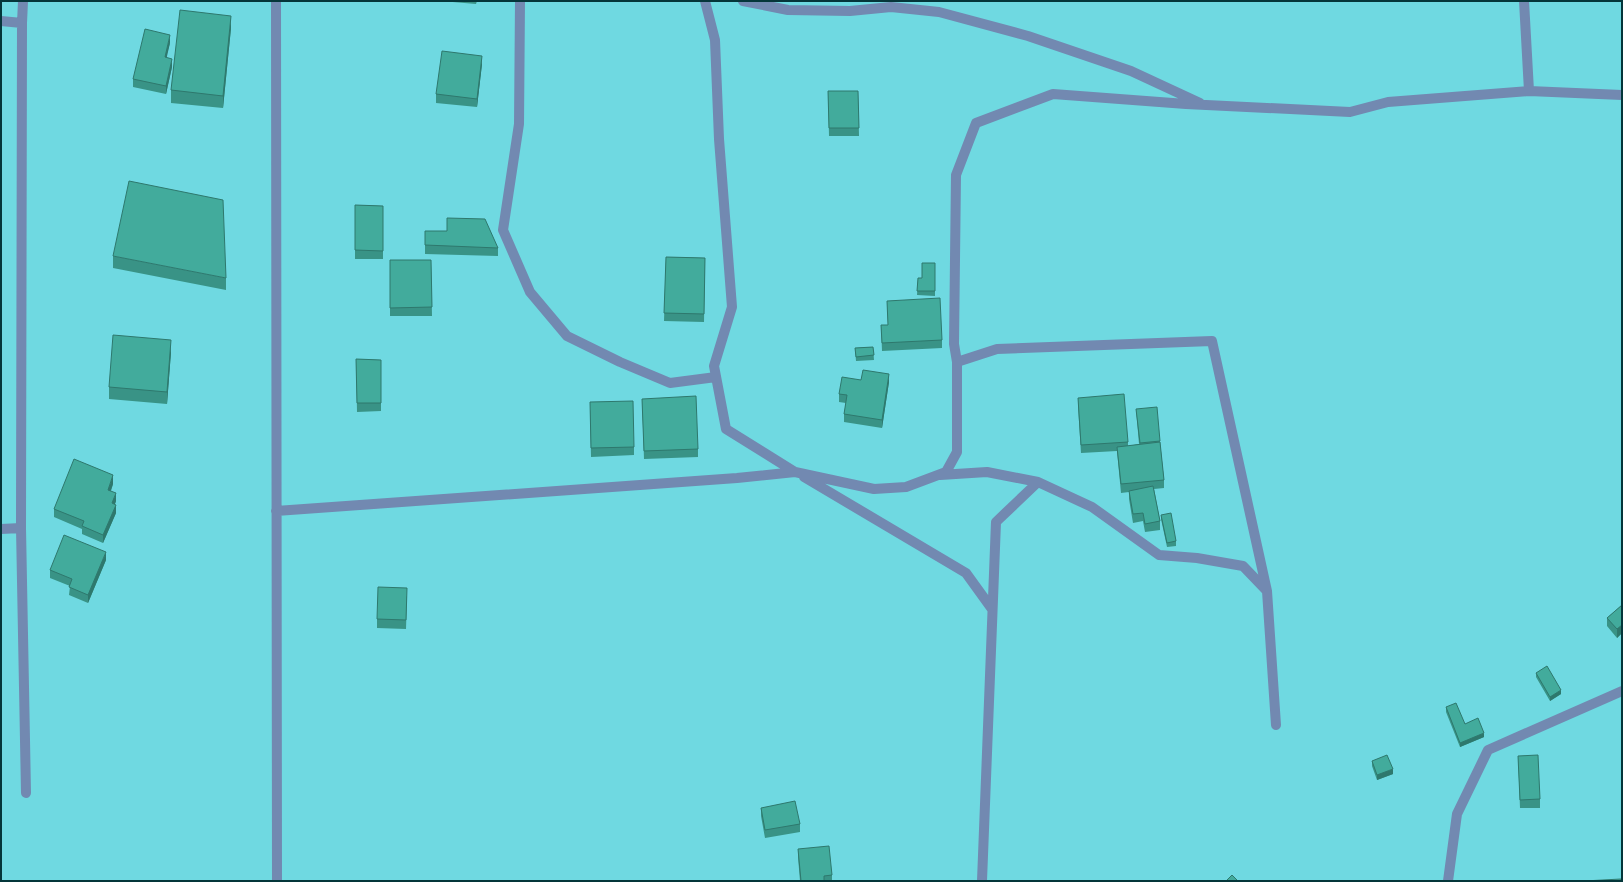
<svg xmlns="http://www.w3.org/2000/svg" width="1623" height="882" font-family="Manrope,sans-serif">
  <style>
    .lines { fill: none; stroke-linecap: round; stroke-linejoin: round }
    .minor { stroke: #7289b1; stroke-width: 10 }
    .wall { fill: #399386 }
    .shaded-wall { fill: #2e786d }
    .building { fill: #42ab9c; stroke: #2e786d }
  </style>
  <rect width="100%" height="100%" fill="#6fd9e1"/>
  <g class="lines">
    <!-- minor -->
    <path class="minor" d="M276,1L277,881
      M520,1L519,124L503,230L530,292L567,336L620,362L670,383L716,377
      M743,1L788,10L850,11L891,7L939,12L1028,36L1131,71L1200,103
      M1524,1L1529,91
      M1,21L22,23L21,528L26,793
      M22,23L23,1
      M957,362L997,349L1212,341L1267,591
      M795,472L874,489L906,487L946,472L957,452V362L954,344L956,175L976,123L1053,94L1186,104L1350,112L1388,102L1529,91L1622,95
      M940,475L987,472L1038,482L1092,507L1159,555L1197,558L1243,566L1267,591L1276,725
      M804,477L966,573L992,609
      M276,511L737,478L795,472L726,429L714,366L732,307L719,139L715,40L705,1
      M1,529L21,528
      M982,881L996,522L1038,482
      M1448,881L1457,814L1488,750L1622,691"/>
  </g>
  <!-- wall -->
  <path class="wall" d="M441,1H477L476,4Z
    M231,28L223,108L171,103V90Z
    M170,43L166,57L172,67L166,94L133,87V79Z
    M482,64L477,107L436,103V94Z
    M828,91H858L859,136H829Z
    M355,205L383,206V259H355Z
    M425,231H447L498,248V256L425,254Z
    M113,256L226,278V290L113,268Z
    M666,257L705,258L704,322L664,321Z
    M390,260H431L432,316H390Z
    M935,263V296L917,295L918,278H922Z
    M887,301L942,340V348L882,351L881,325H888Z
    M873,347L874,360L856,361L855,348Z
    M171,352L167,404L109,399V387Z
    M356,359L381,360V411L357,412Z
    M889,382L882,428L844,422V414L846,403L839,402V394Z
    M1078,398L1128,442V446L1139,444L1136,409L1160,441L1164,480V488L1154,489L1160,521V530L1145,532L1143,521L1133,523L1129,499V492L1121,493L1117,451L1081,453L1078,406Z
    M642,399L698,449V457L644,459Z
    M590,410L634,447V455L591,457Z
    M113,484L111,491L116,501L115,504L116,513L103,543L82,534V529L54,517V509Z
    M1161,515L1176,541V546L1167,547L1161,519Z
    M106,560L88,603L69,595L70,586L50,578V570Z
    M407,596L406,629L377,628V619Z
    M1622,605V633L1617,638L1607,626V618Z
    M1621,638H1622V648L1621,647Z
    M1536,673L1561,694L1550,701L1536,677Z
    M1446,707L1465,724L1484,737L1460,747L1446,712Z
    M1518,756L1540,799V808H1520Z
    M1372,761L1393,774L1377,780L1372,766Z
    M761,808L800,824V832L765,838L761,816Z
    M798,849L832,875V881H800L798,857Z"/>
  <!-- shaded-wall -->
  <path class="shaded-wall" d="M231,16V28L223,108V96Z
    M170,35V43L165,65V57Z
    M482,56V64L477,107V99Z
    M172,59V67L166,94V86Z
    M171,340V352L167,404V392Z
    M889,374V382L882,428V420Z
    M113,475V484L108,498V490Z
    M116,493V501L112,512V503Z
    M116,505V513L103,543V535Z
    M106,552V560L88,603V595Z
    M1622,625V633L1617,638V629Z
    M1561,690V694L1550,701V697Z
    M1484,733V737L1460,747V743Z
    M1393,769V774L1377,780V775Z"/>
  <!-- building -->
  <path class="building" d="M180,10L231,16L223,96L171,90Z
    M145,29L170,35L165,57L172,59L166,86L133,79Z
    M442,51L482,56L477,99L436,94Z
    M828,91H858L859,128H829Z
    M129,181L223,200L226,278L113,256Z
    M355,205L383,206V251L355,250Z
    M447,218L485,219L498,248L425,245V231H447Z
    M666,257L705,258L704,314L664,313Z
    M390,260H431L432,307L390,308Z
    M922,263H935V291H917L918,278H922Z
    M940,298L942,340L882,343L881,325H888L887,301Z
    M113,335L171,340L167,392L109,387Z
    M873,347L874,355L856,357L855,348Z
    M356,359L381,360V403H357Z
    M863,370L889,374L882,420L844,414L847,395L839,394L842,377L861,380Z
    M1124,394L1128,442L1081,445L1078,398Z
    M696,396L698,449L644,451L642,399Z
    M633,401L634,447L591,448L590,402Z
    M1157,407L1160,441L1140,443L1136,409Z
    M1160,442L1164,480L1121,484L1117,447Z
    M74,459L113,475L108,490L116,493L112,503L116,505L103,535L82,526L84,521L54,509Z
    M1153,486L1160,521L1145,524L1143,513L1133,514L1129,491Z
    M1171,513L1176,541L1167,543L1161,515Z
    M64,535L106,552L88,595L69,587L72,579L50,570Z
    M378,587L407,588L406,620L377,619Z
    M1622,605V625L1617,629L1607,618Z
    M1547,666L1561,690L1550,697L1536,673Z
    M1456,703L1465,724L1478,718L1484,733L1460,743L1446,707Z
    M1387,755L1393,769L1377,775L1372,761Z
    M1538,755L1540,799L1520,800L1518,756Z
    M795,801L800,824L765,830L761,808Z
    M829,846L832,875L824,876V881H801L798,849Z
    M1232,875L1238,881H1226Z
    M1621,879V881H1584Z"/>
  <!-- border -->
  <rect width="1623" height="882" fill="none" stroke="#04363a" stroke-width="4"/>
</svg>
